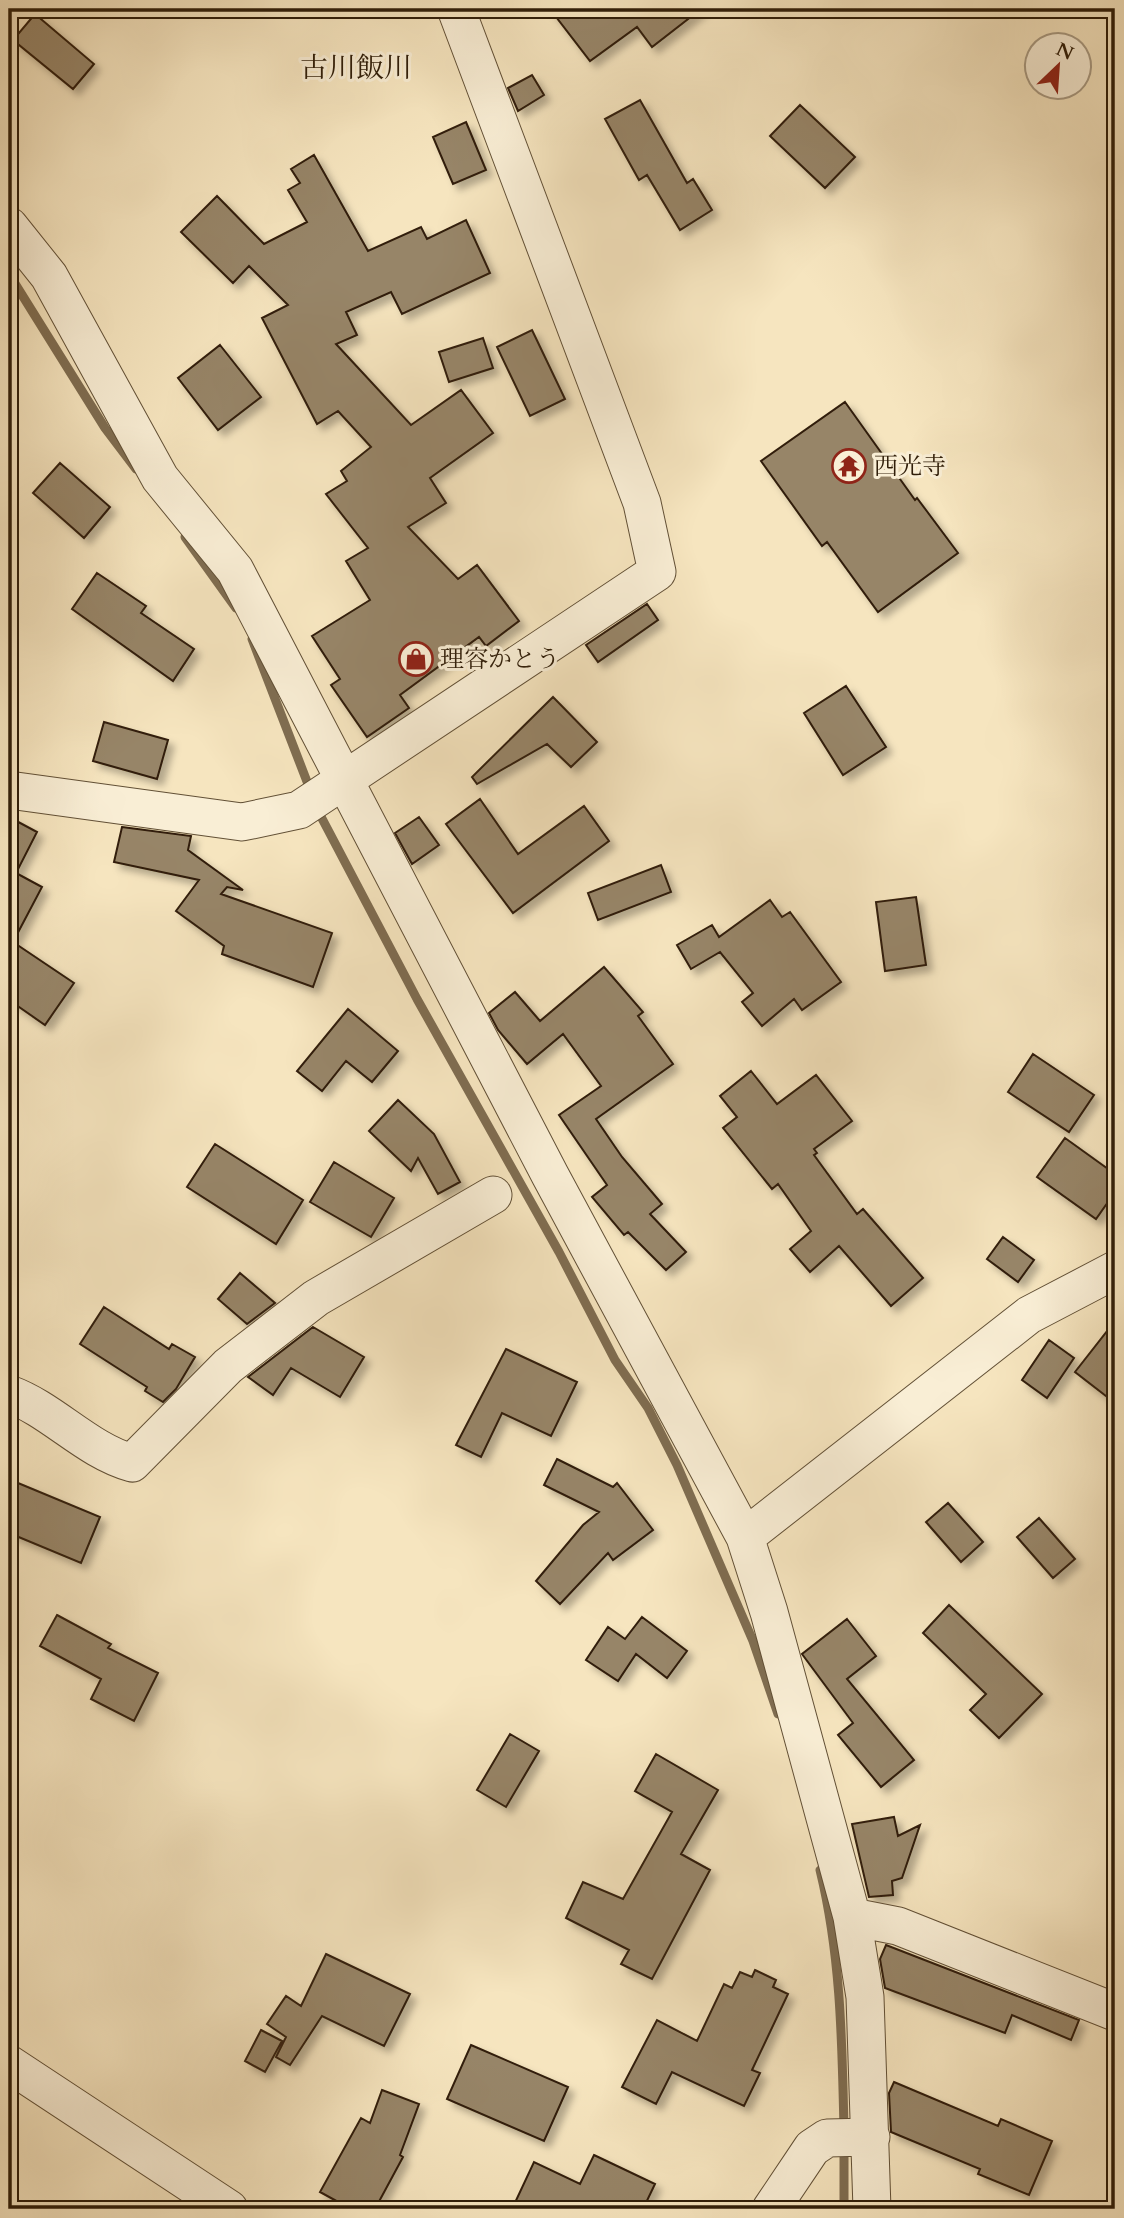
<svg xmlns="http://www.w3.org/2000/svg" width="1124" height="2218" font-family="Cardo,'Noto Serif JP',serif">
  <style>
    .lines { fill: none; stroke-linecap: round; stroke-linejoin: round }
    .stream { stroke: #7f6d51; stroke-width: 9 }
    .building { fill: #978568; stroke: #301e09; stroke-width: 2; filter: url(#shadow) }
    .minor-casing { stroke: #625036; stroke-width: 39 }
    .minor { stroke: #f9eed5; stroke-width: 37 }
    .labels { text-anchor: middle; stroke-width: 6; stroke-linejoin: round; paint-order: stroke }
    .poi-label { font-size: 24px; fill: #301e09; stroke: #f9eed5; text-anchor: start }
    .quarter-label { font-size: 28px; fill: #301e09; stroke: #f9eed5 }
  </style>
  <defs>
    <filter id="shadow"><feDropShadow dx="6" dy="6" stdDeviation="3.5" flood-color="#0004"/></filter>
  </defs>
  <rect width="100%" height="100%" fill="#f6e5bf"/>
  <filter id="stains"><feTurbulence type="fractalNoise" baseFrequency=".00286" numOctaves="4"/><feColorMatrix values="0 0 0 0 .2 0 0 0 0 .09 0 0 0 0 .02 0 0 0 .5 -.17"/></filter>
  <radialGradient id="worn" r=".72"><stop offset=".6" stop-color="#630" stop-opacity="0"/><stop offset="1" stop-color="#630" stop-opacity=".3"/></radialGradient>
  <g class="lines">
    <!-- stream -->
    <path class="stream" d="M9,274L105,428L136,469
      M185,537L236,608
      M252,639L311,792
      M317,809L417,999L559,1252L615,1360L648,1408L677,1465L753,1641L778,1714
      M820,1870C841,1956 842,2042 844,2130
      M844,2209V2144"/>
  </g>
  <!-- building -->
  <path class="building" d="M550,9H701L652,47L637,27L590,61Z
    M35,14L94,64L73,89L13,40Z
    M532,75L544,95L518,111L508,88Z
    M640,100L687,183L693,179L712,210L680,230L647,175L639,180L605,119Z
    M800,105L855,157L825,188L770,136Z
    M466,122L486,170L453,184L433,137Z
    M314,155L368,251L421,227L427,239L466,220L490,273L402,314L391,292L346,312L357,335L336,344L411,425L461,390L493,433L430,478L446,503L408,527L458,579L477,565L519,621L486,646L479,637L400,695L409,708L367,737L331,685L340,679L312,636L370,600L346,561L368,548L326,494L347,481L341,471L371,447L338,411L317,424L262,318L288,305L249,266L233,283L181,232L217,196L264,244L307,222L288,190L300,183L291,169Z
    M532,330L565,399L530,416L497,347Z
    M483,338L493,368L449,382L439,352Z
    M220,345L261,397L218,430L178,378Z
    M845,402L915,500L917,498L958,553L878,612L827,542L822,546L761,461Z
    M60,463L110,507L84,538L33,493Z
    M97,573L146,606L141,613L194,649L173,681L72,609Z
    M647,604L658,620L598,662L586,645Z
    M846,686L886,747L843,775L804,713Z
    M553,697L597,742L571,767L547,744L477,784L472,777Z
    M104,722L168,740L157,779L93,761Z
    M480,799L518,854L584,806L609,841L513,913L446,824Z
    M9,817L37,832L16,873L42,887L13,942L74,983L45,1025L9,1000Z
    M419,817L439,845L412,864L395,833Z
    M122,827L191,836L188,850L243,890L227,887L221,894L332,933L313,987L222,954L224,946L176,911L199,880L114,862Z
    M661,865L671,892L598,920L588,893Z
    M916,897L926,965L885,971L876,902Z
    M770,900L782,917L790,912L841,982L802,1010L794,999L762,1026L742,1002L753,993L720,952L691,969L677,945L712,925L719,937Z
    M604,967L643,1012L638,1016L673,1064L596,1119L622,1157L662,1204L650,1214L686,1252L666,1270L628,1232L624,1235L592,1197L607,1185L559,1115L601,1086L563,1034L527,1064L498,1030L489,1013L515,992L540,1021Z
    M348,1009L398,1051L372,1082L346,1061L322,1091L297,1071Z
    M1033,1054L1094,1095L1069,1132L1008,1092Z
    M751,1071L777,1104L816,1075L852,1121L814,1149L817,1153L814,1155L857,1214L863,1209L923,1278L891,1306L839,1246L810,1272L790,1249L811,1231L778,1184L772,1189L723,1128L737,1117L720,1096Z
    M398,1100L434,1134L460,1182L438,1194L418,1158L411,1171L369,1131Z
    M1065,1138L1115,1174V1192L1096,1219L1037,1177Z
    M215,1144L303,1200L276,1244L187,1187Z
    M334,1162L394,1198L371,1237L310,1202Z
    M1003,1237L1034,1260L1018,1282L987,1259Z
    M240,1273L275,1303L247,1324L218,1299Z
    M104,1307L169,1349L172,1344L195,1357L176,1389L163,1402L145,1391L147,1387L80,1344Z
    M1115,1321V1403L1075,1372Z
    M313,1327L364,1357L340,1397L291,1368L273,1395L248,1377Z
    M1049,1340L1074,1358L1047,1398L1022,1380Z
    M506,1349L577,1382L551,1436L502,1413L481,1457L456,1445Z
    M557,1459L613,1487L617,1483L653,1530L613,1560L608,1553L560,1604L536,1581L583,1525L599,1512L544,1485Z
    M18,1483L100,1517L81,1563L9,1533V1505Z
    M948,1503L983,1542L961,1562L926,1522Z
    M1039,1518L1075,1559L1053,1578L1017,1537Z
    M949,1605L1042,1694L999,1738L970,1710L986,1694L923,1633Z
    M57,1615L111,1644L108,1648L158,1673L134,1721L91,1699L101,1679L40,1646Z
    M642,1617L687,1651L667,1678L636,1654L618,1681L586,1660L608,1627L625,1639Z
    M847,1619L876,1656L847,1679L914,1760L881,1787L838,1735L853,1723L802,1654Z
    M510,1734L539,1751L506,1807L477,1790Z
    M656,1754L718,1790L681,1854L710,1870L652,1979L621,1964L629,1950L566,1918L583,1882L623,1899L672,1812L635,1791Z
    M894,1817L898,1836L920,1825L902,1878L892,1881L893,1895L869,1897L852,1824Z
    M886,1945L1079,2020L1071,2040L1012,2015L1005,2033L885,1988L880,1959Z
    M326,1954L410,1994L384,2046L322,2016L290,2065L276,2057L286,2037L267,2024L286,1996L301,2006Z
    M755,1970L776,1980L773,1987L788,1994L752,2070L760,2073L744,2106L672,2072L656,2104L622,2087L657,2020L697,2041L724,1984L732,1988L740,1972L752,1977Z
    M261,2030L282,2041L265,2072L245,2061Z
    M471,2045L568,2087L544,2141L447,2099Z
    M894,2082L998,2126L1001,2119L1052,2141L1029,2195L978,2174L980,2169L891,2132L889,2093Z
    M382,2090L419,2104L400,2155L403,2157L375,2209H351L320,2192L361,2118L370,2123Z
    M594,2155L655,2184L643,2209H512L534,2162L580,2184Z"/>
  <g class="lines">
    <!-- minor casing -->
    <g class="minor-casing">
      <path id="minor" d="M9,226L49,276L160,478L235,570L550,1175L745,1537L769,1612L852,1917L865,1997L872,2209
        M9,790L242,822L299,810L657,572L642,503L456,9
        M9,1394C53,1410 86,1450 132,1463L228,1366L316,1298L493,1195
        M745,1537L1029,1315L1115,1270
        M852,1917L898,1926L1115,2012
        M9,2064L229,2209
        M771,2209L812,2148L827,2138L871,2137"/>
    </g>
    <!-- minor -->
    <use href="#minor" class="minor"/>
  </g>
  <!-- icons -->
  <defs>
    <g id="temple-ring" transform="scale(1.75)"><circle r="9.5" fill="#f9eed5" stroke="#8f2418" stroke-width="1.5"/><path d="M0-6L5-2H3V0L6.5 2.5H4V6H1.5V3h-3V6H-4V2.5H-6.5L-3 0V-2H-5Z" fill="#8f2418"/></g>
    <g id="shop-ring" transform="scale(1.75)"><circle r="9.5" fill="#f9eed5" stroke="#8f2418" stroke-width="1.5"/><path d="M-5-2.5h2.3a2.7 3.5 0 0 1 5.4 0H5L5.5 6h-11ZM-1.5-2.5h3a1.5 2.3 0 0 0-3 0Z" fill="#8f2418"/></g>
  </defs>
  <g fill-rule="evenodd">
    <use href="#temple-ring" x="849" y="466"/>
    <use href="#shop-ring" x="416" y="659"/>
  </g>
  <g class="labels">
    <!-- poi labels -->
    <g class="poi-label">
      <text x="874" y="474">西光寺</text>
      <text x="440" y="667">理容かとう</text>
    </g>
    <!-- quarter labels -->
    <g class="quarter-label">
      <text x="356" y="77">古川飯川</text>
    </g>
  </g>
  <!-- margin -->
  <rect width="1124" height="2218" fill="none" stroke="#f6e5bf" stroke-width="35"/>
  <rect x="10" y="10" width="1103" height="2197" fill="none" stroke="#301e09" stroke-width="3.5"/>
  <rect x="18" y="18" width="1089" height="2183" fill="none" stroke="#301e09" stroke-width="2"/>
  <!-- north arrow -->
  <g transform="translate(1058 66) rotate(25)"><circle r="33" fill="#f9eed5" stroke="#a99b83" stroke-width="2"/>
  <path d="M0-5L12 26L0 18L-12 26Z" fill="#8f2418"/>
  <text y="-10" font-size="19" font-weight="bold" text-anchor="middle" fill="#301e09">N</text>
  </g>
  <rect width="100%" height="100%" filter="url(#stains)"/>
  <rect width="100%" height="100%" fill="url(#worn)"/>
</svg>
